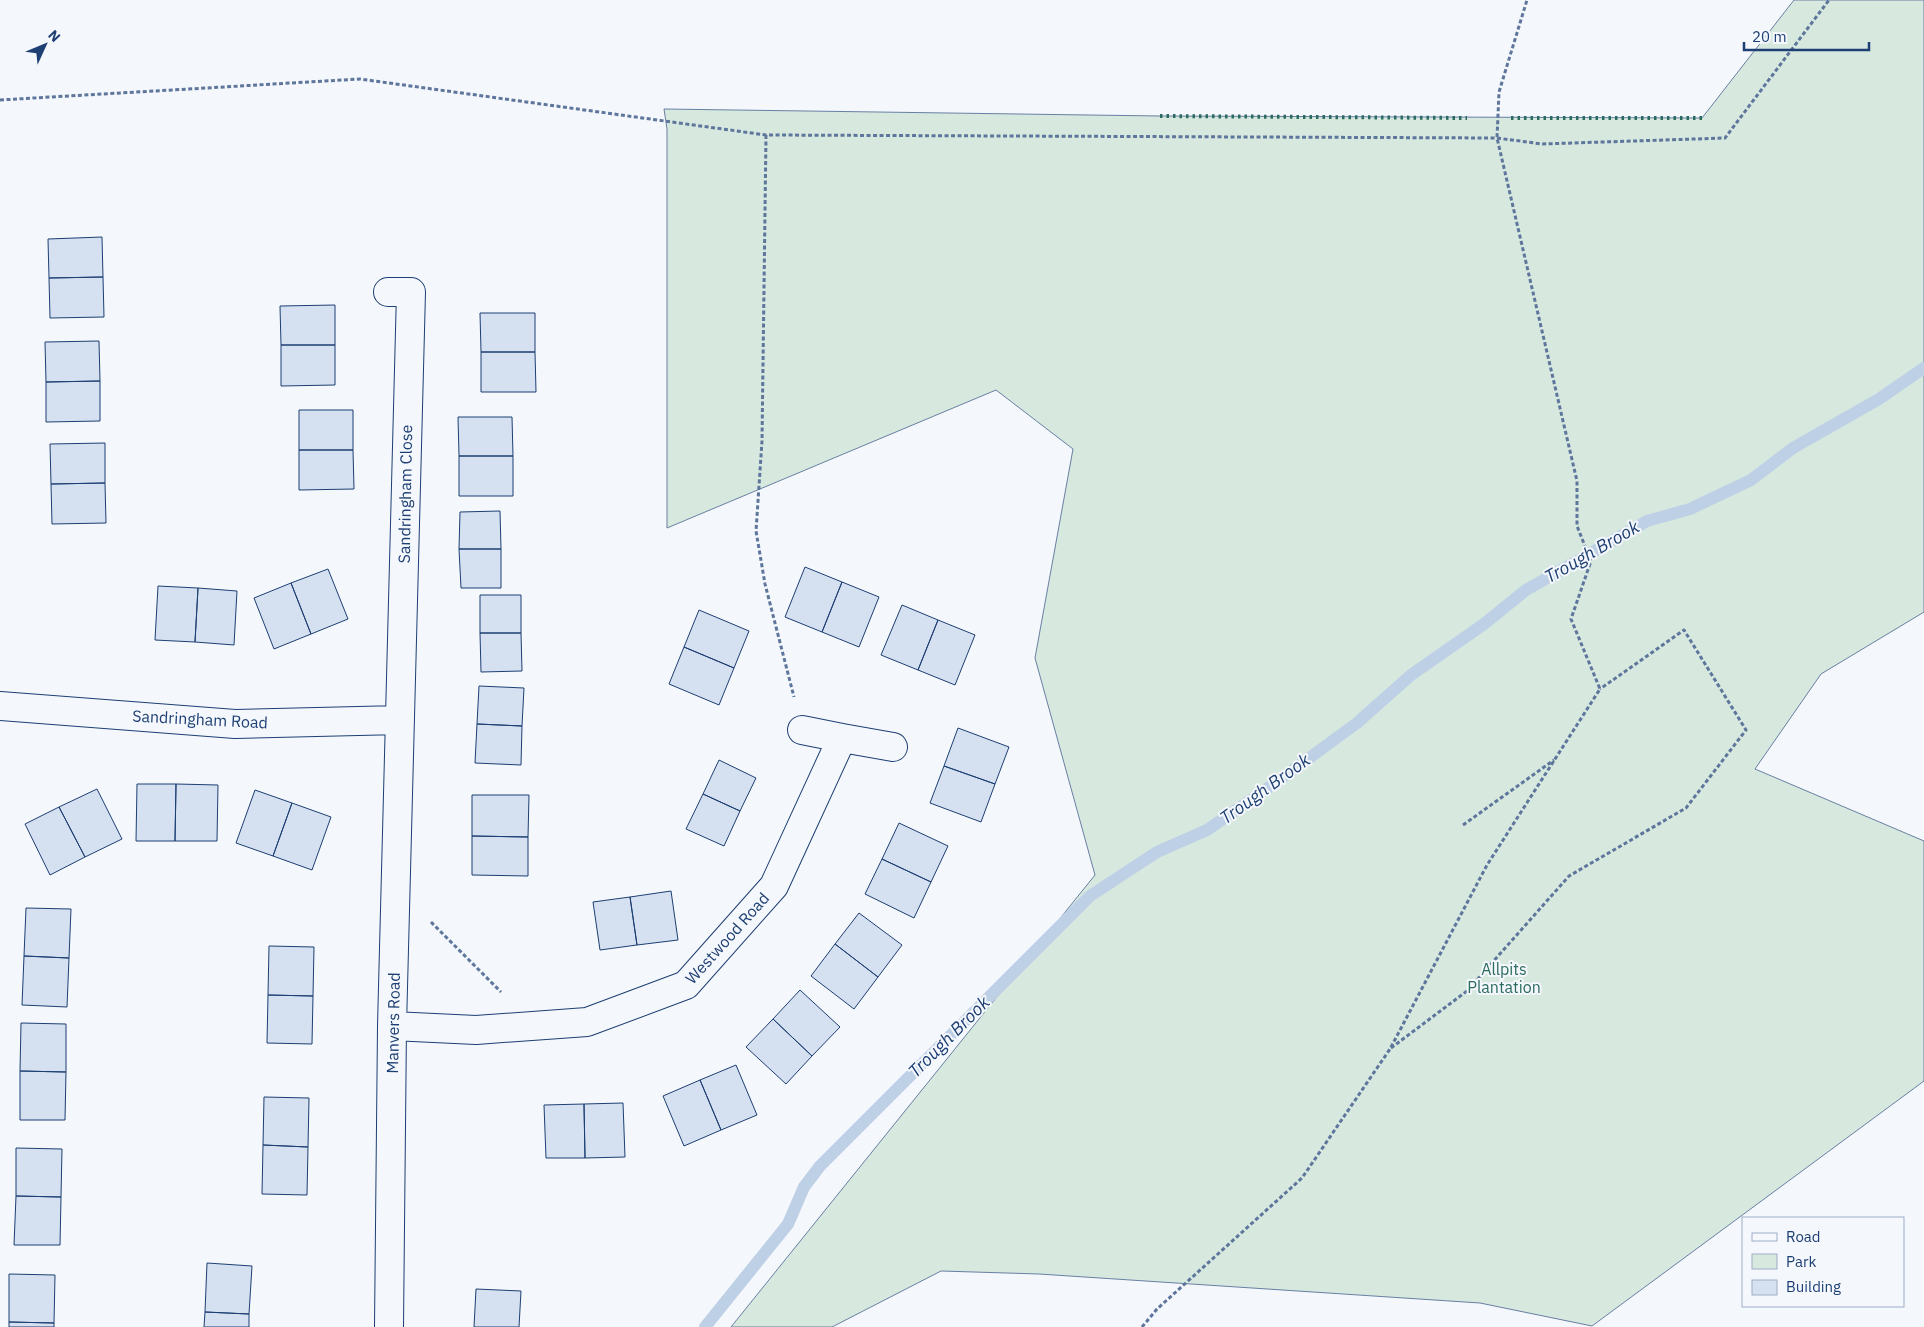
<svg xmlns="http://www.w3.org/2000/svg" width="1924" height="1327" font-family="'IBM Plex Sans',sans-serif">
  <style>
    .green { fill: #d7e8df; stroke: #687fa3 }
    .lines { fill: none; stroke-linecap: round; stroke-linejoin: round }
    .stream { stroke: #bed0e5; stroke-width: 12 }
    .building { fill: #d5e0f0; stroke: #1d3f73 }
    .minor-casing { stroke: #1d3f73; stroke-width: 30 }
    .path { stroke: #5e769c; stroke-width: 3; stroke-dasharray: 4 2.5; stroke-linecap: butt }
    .minor { stroke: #f4f7fb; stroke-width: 28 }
    .hedge { stroke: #2c6c60; stroke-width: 4; stroke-dasharray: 2.5 4; stroke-linecap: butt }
    .labels { text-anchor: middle; stroke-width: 4; stroke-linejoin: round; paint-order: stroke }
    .street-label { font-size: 16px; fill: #1d3f73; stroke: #f4f7fb }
    .park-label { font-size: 16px; fill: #2c6c60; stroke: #f4f7fb }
    .water-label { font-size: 18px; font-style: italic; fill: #1d3f73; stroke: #f4f7fb }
  </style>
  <rect width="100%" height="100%" fill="#f4f7fb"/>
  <!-- green -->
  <path class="green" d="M1794,0H1924V612L1821,674L1755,769L1924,841V1081L1592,1326L1480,1303L1039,1274L941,1271L832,1327H731L1095,875L1035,658L1073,449L996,390L667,528V129L664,109L1160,116L1702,118Z"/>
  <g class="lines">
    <!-- stream -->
    <path class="stream" d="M705,1327L788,1224L804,1187L820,1166L1090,896L1157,852L1207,830L1271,786L1357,723L1411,675L1484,624L1526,590L1647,521L1690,509L1751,480L1793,448L1879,399L1924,368"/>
  </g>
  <!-- building -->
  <path class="building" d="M102,237L103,277L49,278L48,239Z
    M103,277L104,317L50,318L49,278Z
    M335,305V345H281L280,306Z
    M480,313H535V352H481Z
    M99,341L100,381L46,382L45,342Z
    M281,345H335V385L281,386Z
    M481,352H535L536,392H481Z
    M100,381V421L46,422V382Z
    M299,410H353V450H299Z
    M458,417H512L513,456H459Z
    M105,443V483L51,484L50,444Z
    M299,450H353L354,489L299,490Z
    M459,456H513V496H459Z
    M105,483L106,523L52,524L51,484Z
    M500,511L501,549H459L460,512Z
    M459,549H501V588H461Z
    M805,567L842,582L822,632L785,617Z
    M328,569L348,619L311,634L291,583Z
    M842,582L879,597L859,647L822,632Z
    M291,583L311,634L274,649L254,598Z
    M158,586L198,588L195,642L155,640Z
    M198,588L237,591L234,645L195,642Z
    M480,595H521V633H480Z
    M902,605L938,620L918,670L881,655Z
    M699,610L749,631L734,668L684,647Z
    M938,620L975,635L955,685L918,670Z
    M480,633H521L522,671L481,672Z
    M684,647L734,668L719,705L669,684Z
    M479,686L524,688L522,726L477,724Z
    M477,724L522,726L521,765L475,763Z
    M958,728L1009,747L995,784L944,766Z
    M719,760L756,778L740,811L703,794Z
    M944,766L995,784L981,822L930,803Z
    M137,784H176L175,841H136Z
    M176,784L218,785L217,841H175Z
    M97,789L122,839L85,857L59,807Z
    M255,790L292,803L273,856L236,843Z
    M703,794L740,811L724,846L686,829Z
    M472,795H529L528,837L472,836Z
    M292,803L331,817L312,870L273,856Z
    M59,807L85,857L50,875L25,824Z
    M899,823L948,846L931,882L882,859Z
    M472,836L528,837V876L472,875Z
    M882,859L931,882L914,918L865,894Z
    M671,891L678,940L637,945L630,897Z
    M630,897L637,945L600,950L593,902Z
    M26,908L71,909L69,958L24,956Z
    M859,913L902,945L878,977L835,944Z
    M835,944L878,977L854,1009L811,976Z
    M269,946L314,947L313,996L268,995Z
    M24,956L69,958L67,1007L22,1005Z
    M800,990L840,1027L812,1056L773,1019Z
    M268,995L313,996L312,1044L267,1043Z
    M773,1019L812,1056L786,1084L746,1047Z
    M21,1023L66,1024V1072L20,1071Z
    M736,1065L757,1115L721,1130L700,1080Z
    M20,1071L66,1072L65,1120H20Z
    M700,1080L721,1130L684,1146L663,1096Z
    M264,1097L309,1098L308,1147L263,1145Z
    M623,1103L625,1157L585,1158L584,1104Z
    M584,1104L585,1158H546L544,1105Z
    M263,1145L308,1147L307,1195L262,1194Z
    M16,1148L62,1149L61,1197L16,1196Z
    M16,1196L61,1197L60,1245H14Z
    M207,1263L252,1266L249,1314L205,1312Z
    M9,1274L55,1275L54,1323L9,1322Z
    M476,1289L521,1291L519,1327H474Z
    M205,1312L249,1314V1327H204Z
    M9,1322L54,1323V1327H9Z"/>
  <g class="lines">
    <!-- minor casing -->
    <g class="minor-casing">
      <path id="minor" d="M388,292H411L392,1026L389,1327
        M0,706L235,724L400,720
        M842,738L893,747
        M392,1026L476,1030L587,1022L686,985L774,886L842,738L802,730"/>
    </g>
    <!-- path -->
    <path class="path" d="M0,100L360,79L766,135L1497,138L1542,144L1725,138L1829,0
      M766,135L762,441L756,531L765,584L794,697
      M1463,825L1554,760
      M431,922L501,992
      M1391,1048L1467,991L1569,876L1686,808L1746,730L1684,630L1600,689
      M1142,1327L1157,1309L1302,1178L1390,1049L1487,865L1600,689L1571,619L1591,561L1577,526V481L1497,138L1499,92L1527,0"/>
    <!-- minor -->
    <use href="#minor" class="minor"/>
    <!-- hedge -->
    <path class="hedge" d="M1160,116L1467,118
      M1511,118H1702"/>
  </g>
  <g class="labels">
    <!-- street labels -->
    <g class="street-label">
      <text transform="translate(405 494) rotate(-89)" y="6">Sandringham Close</text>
      <text transform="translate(200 719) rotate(3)" y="6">Sandringham Road</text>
      <text transform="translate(727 938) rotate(-48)" y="6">Westwood Road</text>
      <text transform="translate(393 1023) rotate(-89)" y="6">Manvers Road</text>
    </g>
    <!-- park labels -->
    <g class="park-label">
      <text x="1504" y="975">Allpits<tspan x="1504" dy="18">Plantation</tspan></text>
    </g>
    <!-- water labels -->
    <g class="water-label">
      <text transform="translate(1592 552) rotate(-30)" y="6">Trough Brook</text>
      <text transform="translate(1265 789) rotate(-36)" y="6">Trough Brook</text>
      <text transform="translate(949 1037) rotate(-45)" y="6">Trough Brook</text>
    </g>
  </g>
  <!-- legend -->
  <rect x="1742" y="1217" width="162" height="90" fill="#f4f7fb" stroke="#9eadc5"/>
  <rect x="1752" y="1233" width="25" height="8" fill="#f4f7fb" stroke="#9eadc5"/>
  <text x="1786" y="1242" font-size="15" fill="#1d3f73">Road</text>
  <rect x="1752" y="1254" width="25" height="15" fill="#d7e8df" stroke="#9eadc5"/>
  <text x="1786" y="1267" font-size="15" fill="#1d3f73">Park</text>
  <rect x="1752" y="1280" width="25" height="15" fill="#d5e0f0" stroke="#9eadc5"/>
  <text x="1786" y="1292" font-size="15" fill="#1d3f73">Building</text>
  <!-- north arrow -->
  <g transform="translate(45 45) rotate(46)" stroke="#f4f7fb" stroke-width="4" paint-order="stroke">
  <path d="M0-4L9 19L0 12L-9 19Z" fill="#1d3f73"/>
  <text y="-8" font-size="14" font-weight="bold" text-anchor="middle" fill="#1d3f73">N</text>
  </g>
  <!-- scale -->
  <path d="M1744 42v8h125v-8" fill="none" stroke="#1d3f73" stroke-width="2.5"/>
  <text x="1752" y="42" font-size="15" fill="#1d3f73" stroke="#f4f7fb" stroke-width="4" paint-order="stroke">20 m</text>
</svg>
